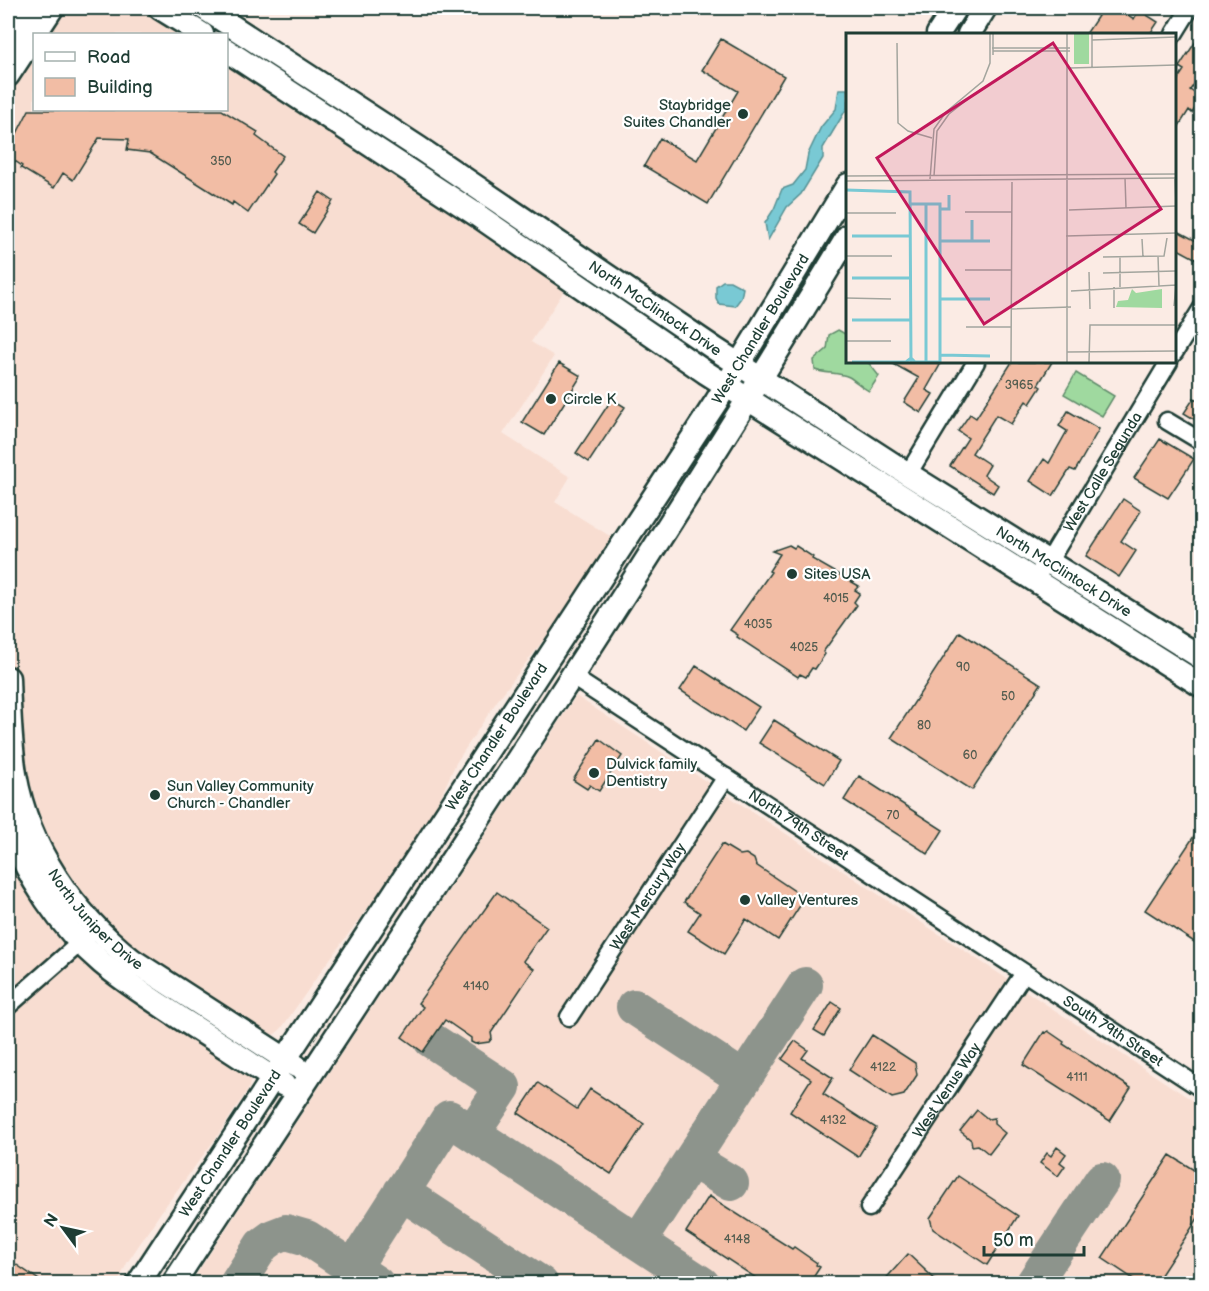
<svg xmlns="http://www.w3.org/2000/svg" width="1209" height="1291" font-family="'Balsamiq Sans',sans-serif">
  <style>
    .built { fill: #f8ddd1 }
    .green { fill: #9fd99f; stroke: #5f8b6a; stroke-width: 1.5 }
    .water { fill: #79c9d4; stroke: #559194; stroke-width: 1.5 }
    .lines { fill: none; stroke-linecap: round; stroke-linejoin: round }
    .taxiway { stroke: #8d948c; stroke-width: 36 }
    .building { fill: #f2bda5; stroke: #1f3d34; stroke-width: 1.5 }
    .street-casing { stroke: #1f3d34; stroke-width: 21 }
    .secondary-casing { stroke: #1f3d34; stroke-width: 27 }
    .street { stroke: #fff; stroke-width: 16 }
    .secondary { stroke: #fff; stroke-width: 22 }
    .poi-dot { fill: #1f3d34; stroke: #fff; stroke-width: 2 }
    .labels { text-anchor: middle; stroke-width: 4.5; stroke-linejoin: round; paint-order: stroke }
    .number-label { font-size: 12px; fill: #545d50 }
    .poi-label { font-size: 15px; fill: #1f3d34; stroke: #fff; text-anchor: start }
    .street-label { font-size: 15px; fill: #1f3d34; stroke: #fff }
    .inset-river { fill: none; stroke: #79c9d4; stroke-width: 3 }
    .inset-road { fill: none; stroke: #a3a59e; stroke-width: 1.5 }
    .view { fill: #c2185b; fill-opacity: 0.15; stroke: #c2185b; stroke-width: 3 }
    .inset-edge { fill: none; stroke: #1f3d34; stroke-width: 3 }
  </style>
  <rect width="100%" height="100%" fill="#fbebe4"/>
  <filter id="ink" filterUnits="userSpaceOnUse"><feTurbulence type="fractalNoise" baseFrequency=".0167" numOctaves="2"/><feDisplacementMap in="SourceGraphic" scale="12" xChannelSelector="R" yChannelSelector="G"/><feConvolveMatrix kernelMatrix="1 2 1 2 8 2 1 2 1" color-interpolation-filters="sRGB"/></filter>
  <g filter="url(#ink)">
    <!-- built -->
    <path class="built" d="M8,8H143L185,34H34V110H226L227,62L399,173L564,291L531,342L554,356L503,434L570,477L555,502L613,538L560,618L497,701L456,763L435,809L390,878L324,967L281,1029L275,1034L266,1037L127,947L79,898L8,786Z
      M576,696L1201,1106V1283L190,1284Z
      M8,848L247,1073L250,1080L249,1088L216,1138L161,1212L127,1263L118,1283H8Z"/>
    <!-- green -->
    <path class="green" d="M838,330L847,335L848,362H868L879,376L869,391C861,387 856,381 849,377C840,372 825,374 815,370L814,360L827,349L829,335Z
      M1076,373L1114,396L1102,416L1064,394Z"/>
    <!-- water -->
    <path class="water" d="M839,89H847V108L823,148V158L801,194L787,207L768,240L765,223L774,209L782,189L793,185L805,170L808,154L821,127L836,109Z
      M723,281H730L743,288L741,298L735,306L719,304L716,298V286Z"/>
    <g class="lines">
      <!-- taxiway -->
      <path class="taxiway" d="M634,1007L744,1079
        M431,1040L503,1087L472,1133
        M687,1167L699,1164L731,1183
        M401,1192L541,1284
        M638,1242L805,985
        M353,1268L449,1118L702,1284
        M237,1284L262,1245L273,1237L286,1232L307,1238L377,1284
        M1033,1284L1102,1180"/>
    </g>
    <!-- building -->
    <path class="building" d="M1085,8H1117L1134,19L1139,10L1158,22L1150,34H1086L1098,16Z
      M1202,32V73L1190,90L1202,98L1192,113L1189,110L1174,134V85L1184,70L1179,67Z
      M721,39L784,76L708,204L644,166L660,138L697,160L738,91L702,70Z
      M29,110H222L258,132L256,136L283,156L272,172L274,174L248,213L233,202L232,205L150,153L127,150L129,139L99,138L73,180L63,173L54,188L21,168L22,166L8,156V151Z
      M320,192L333,201L313,233L299,224Z
      M1174,229L1202,244V262L1174,247Z
      M890,362H935L940,365L926,390L933,394L921,413L904,402L919,378Z
      M1012,362H1052L1038,385L1041,387L1030,404L1026,401L1011,424L996,415L972,453L990,465L984,475L998,485L993,493L950,466L968,438L958,431L970,414L976,418Z
      M559,363L581,376L544,435L522,422Z
      M1194,398L1202,403V424L1184,413Z
      M612,399L625,407L589,462L576,453Z
      M1068,411L1099,429L1075,471L1070,469L1053,496L1030,481L1044,459L1049,463L1067,431L1059,426Z
      M1160,439L1194,459L1168,498L1134,478Z
      M1123,499L1141,511L1121,541L1136,551L1119,577L1086,556Z
      M789,545L794,548L796,546L813,557L812,559L859,586L855,590L860,593L854,602L857,605L823,652L825,654L815,669L812,668L806,677L800,674L798,677L737,637L738,635L730,630L771,572L769,571L780,554L772,551Z
      M960,632L1041,684L972,790L891,738Z
      M696,666L759,707L743,731L680,690Z
      M774,720L839,761L825,784L759,743Z
      M599,739L622,756L599,791L590,785L587,789L573,780Z
      M859,776L943,830L928,854L844,800Z
      M1202,824V947L1145,910Z
      M722,844L740,855L746,854L754,859L756,865L805,898L778,940L746,919L724,954L688,931L700,913L684,902Z
      M497,892L547,927L523,961L534,969L491,1033L492,1038L489,1042L475,1044L471,1042V1038L445,1020L423,1052L402,1037L423,1007L418,1003Z
      M832,1002L841,1008L824,1036L814,1030Z
      M1048,1031L1064,1042L1063,1044L1131,1088L1110,1121L1023,1065L1044,1032L1046,1033Z
      M872,1035L915,1063L917,1075L904,1095L892,1098L849,1070Z
      M795,1041L808,1050L802,1058L833,1078L823,1094L876,1128L858,1157L790,1112L811,1079L782,1059Z
      M538,1083L577,1109L590,1089L644,1124L611,1174L518,1113Z
      M977,1110L988,1119L994,1118V1124L1005,1133L989,1154L978,1145L972,1146L971,1140L960,1131Z
      M1057,1147L1066,1154L1060,1162L1065,1166L1058,1176L1040,1163L1047,1153L1051,1156Z
      M1170,1155L1202,1175V1212L1155,1284H1141L1102,1258Z
      M958,1176L1018,1216L987,1265L933,1229L930,1218Z
      M709,1196L792,1249L794,1247L817,1263L816,1265L820,1267L809,1284H765L686,1232Z
      M908,1254L940,1284H881Z
      M8,1259L45,1284H8Z"/>
    <g class="lines">
      <!-- street casing -->
      <g class="street-casing">
        <g id="street">
          <path d="M1174,34L1190,8"/>
          <path d="M1174,353L1202,308"/>
          <path d="M1167,421L1202,442"/>
          <path d="M908,474L976,362"/>
          <path id="s1" d="M1041,570L1055,551L1169,362"/>
          <path id="s2" d="M571,676L1202,1089"/>
          <path d="M8,1006L89,935"/>
          <path id="s3" d="M569,1017L726,777"/>
          <path id="s4" d="M869,1208L1024,973"/>
        </g>
      </g>
      <!-- secondary casing -->
      <g class="secondary-casing">
        <g id="secondary">
          <path d="M160,8L202,34"/>
          <path id="s5" d="M204,8L419,148L715,349L908,474L1202,658"/>
          <path d="M938,34L955,8"/>
          <path d="M969,34L985,8"/>
          <path d="M8,38L27,8"/>
          <path d="M226,50L477,215L705,372L1202,686"/>
          <path d="M8,75L52,8"/>
          <path id="s6" d="M8,678C9,710 10,742 15,774C28,849 73,913 132,960L296,1066"/>
          <path d="M8,824C26,876 60,927 102,963C126,983 153,1000 180,1018C215,1040 249,1063 284,1085"/>
          <path id="s7" d="M138,1284L716,402L848,185"/>
          <path d="M173,1284C401,936 633,592 848,236"/>
        </g>
      </g>
      <!-- street -->
      <use href="#street" class="street"/>
      <!-- secondary -->
      <use href="#secondary" class="secondary"/>
    </g>
  </g>
  <!-- markers -->
  <g class="poi-dot">
    <circle cx="743" cy="114" r="6"/>
    <circle cx="551" cy="399" r="6"/>
    <circle cx="792" cy="574" r="6"/>
    <circle cx="594" cy="773" r="6"/>
    <circle cx="155" cy="795" r="6"/>
    <circle cx="745" cy="900" r="6"/>
  </g>
  <g class="labels">
    <!-- number labels -->
    <g class="number-label">
      <text x="221" y="165">350</text>
      <text x="1019" y="389">3965</text>
      <text x="836" y="602">4015</text>
      <text x="758" y="628">4035</text>
      <text x="804" y="651">4025</text>
      <text x="963" y="671">90</text>
      <text x="1008" y="700">50</text>
      <text x="924" y="729">80</text>
      <text x="970" y="759">60</text>
      <text x="893" y="819">70</text>
      <text x="476" y="990">4140</text>
      <text x="883" y="1071">4122</text>
      <text x="1077" y="1081">4111</text>
      <text x="833" y="1124">4132</text>
      <text x="737" y="1243">4148</text>
    </g>
    <!-- poi labels -->
    <g class="poi-label">
      <text x="731" y="110" text-anchor="end">Staybridge<tspan x="731" dy="17">Suites Chandler</tspan></text>
      <text x="563" y="404">Circle K</text>
      <text x="804" y="579">Sites USA</text>
      <text x="606" y="769">Dulvick family<tspan x="606" dy="17">Dentistry</tspan></text>
      <text x="167" y="791">Sun Valley Community<tspan x="167" dy="17">Church - Chandler</tspan></text>
      <text x="757" y="905">Valley Ventures</text>
    </g>
    <!-- street labels -->
    <g class="street-label">
      <text dy="5" stroke="none"><textPath href="#s5" startOffset="542">North McClintock Drive</textPath></text>
      <text dy="5" stroke="none"><textPath href="#s7" startOffset="1140">West Chandler Boulevard</textPath></text>
      <text dy="5" stroke="none"><textPath href="#s1" startOffset="116">West Calle Segunda</textPath></text>
      <text dy="5" stroke="none"><textPath href="#s5" startOffset="1028">North McClintock Drive</textPath></text>
      <text dy="5" stroke="none"><textPath href="#s7" startOffset="654">West Chandler Boulevard</textPath></text>
      <text dy="5" stroke="none"><textPath href="#s2" startOffset="272">North 79th Street</textPath></text>
      <text dy="5" stroke="none"><textPath href="#s3" startOffset="144">West Mercury Way</textPath></text>
      <text dy="5" stroke="none"><textPath href="#s6" startOffset="266">North Juniper Drive</textPath></text>
      <text dy="5" stroke="none"><textPath href="#s2" startOffset="648">South 79th Street</textPath></text>
      <text dy="5" stroke="none"><textPath href="#s4" startOffset="141">West Venus Way</textPath></text>
      <text dy="5" stroke="none"><textPath href="#s7" startOffset="168">West Chandler Boulevard</textPath></text>
    </g>
  </g>
  <!-- overview -->
  <g transform="translate(846 33)">
    <rect width="330" height="330" fill="#fbebe4"/>
    <path d="M228,1H243V31H228ZM286,256L290,260L316,256V275L270,274L272,268L282,267Z" fill="#9fd99f"/>
    <path class="inset-river" d="M0,157L64,159L65,329M65,171H94V329M94,176H103V162M6,203H65M80,204V171M94,208H144M126,208V187M6,245H65M94,266H144M6,287H65M94,322L144,323M6,329H60L65,325L69,329H94M80,329V204"/>
    <path class="inset-road" d="M147,1V22M221,1V329M246,7L330,4M51,10L52,90L62,98L86,105M146,15H224M147,18H224M246,34V1M224,35L330,32M0,143L330,141M88,143L91,98L103,81L122,66M279,145L280,175M329,145L330,171M84,146L88,96L100,79L137,48L144,30V1M0,148L330,145M223,177L330,173M119,179H166M0,180H50M220,203L330,200M296,206L297,224M0,223H46M312,223L313,253M257,224L318,223L321,205M274,224V254M119,237H165M243,239L244,276M257,240L329,238M268,254V275M225,258L330,252L328,273M0,265L45,266M165,276L225,274M120,294H165M0,308H45M221,319L330,318M165,329L166,149M243,329L244,292H330"/>
    <path class="view" d="M207,10L315,176L138,291L31,125Z"/>
    <rect width="330" height="330" class="inset-edge"/>
  </g>
  <!-- margin -->
  <rect width="1209" height="1291" fill="none" stroke="#fff" stroke-width="30"/>
  <rect x="15" y="15" width="1179" height="1261" fill="none" stroke="#1f3d34" stroke-width="2" filter="url(#ink)"/>
  <!-- legend -->
  <rect x="33" y="33" width="195" height="78" fill="#ffffff" stroke="#a5b1ae" stroke-width="1.5"/>
  <rect x="45" y="52" width="30" height="9" fill="#ffffff" stroke="#a5b1ae" stroke-width="1.5"/>
  <text x="87" y="63" font-size="18" fill="#1f3d34">Road</text>
  <rect x="45" y="78" width="30" height="18" fill="#f2bda5" stroke="#a5b1ae" stroke-width="1.5"/>
  <text x="87" y="93" font-size="18" fill="#1f3d34">Building</text>
  <!-- north arrow -->
  <g transform="translate(63 1228) rotate(303)" stroke="#ffffff" stroke-width="4.5" paint-order="stroke">
  <path d="M0-4.5L10 22L0 15L-10 22Z" fill="#1f3d34"/>
  <text y="-9" font-size="16" font-weight="bold" text-anchor="middle" fill="#1f3d34">N</text>
  </g>
  <!-- scale -->
  <path d="M984 1246v9h100v-9" fill="none" stroke="#1f3d34" stroke-width="3"/>
  <text x="993" y="1246" font-size="18" fill="#1f3d34" stroke="#ffffff" stroke-width="4.5" paint-order="stroke">50 m</text>
</svg>
